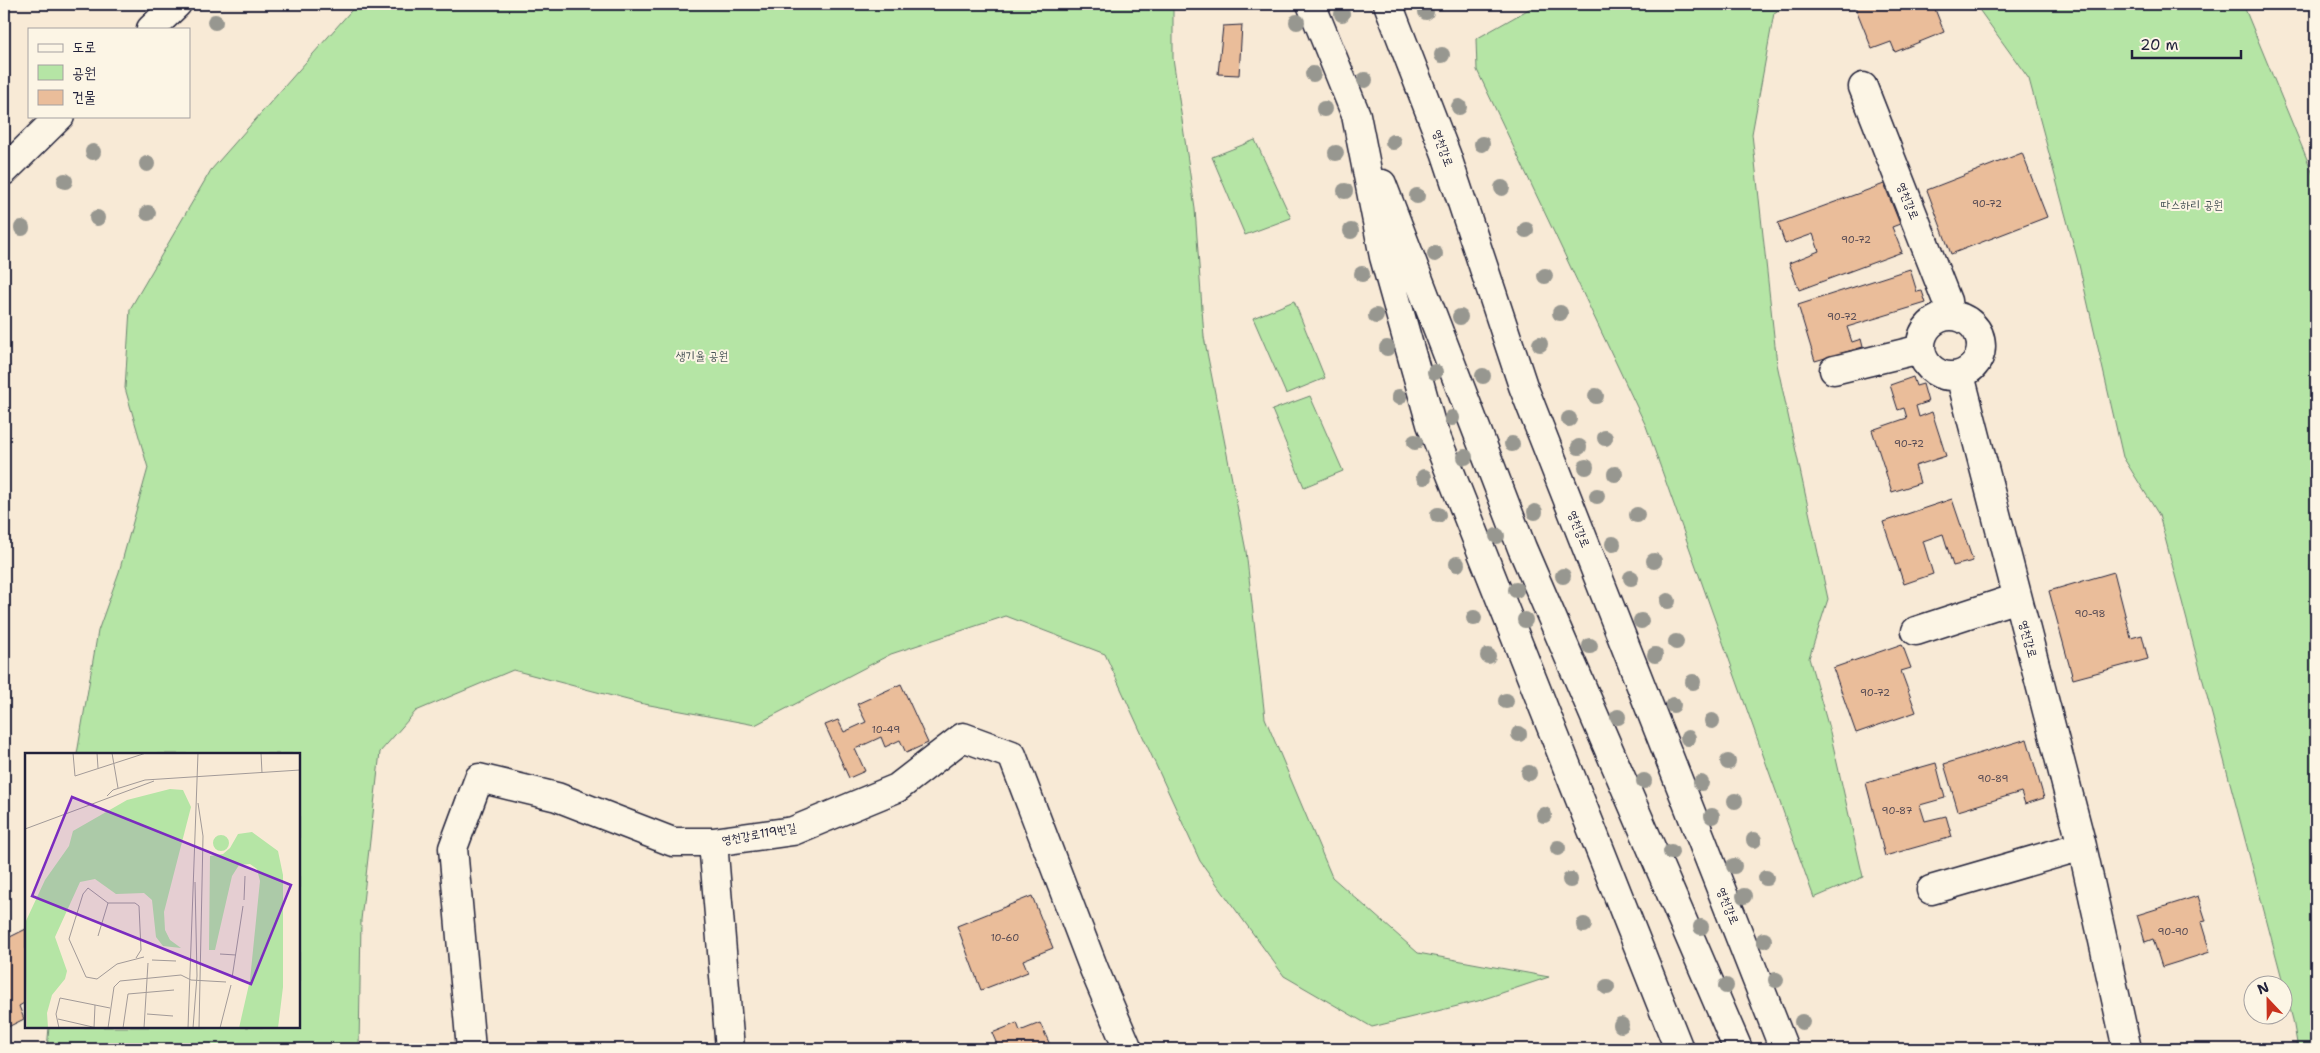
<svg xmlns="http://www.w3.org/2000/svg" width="2320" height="1053" font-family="'Shantell Sans','Poor Story',sans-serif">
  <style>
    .green { fill: #b5e5a5; stroke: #6c8470 }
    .building { fill: #eabd9a; stroke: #22223b }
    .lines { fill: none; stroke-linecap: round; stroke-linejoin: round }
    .street-casing { stroke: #22223b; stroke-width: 31 }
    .secondary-casing { stroke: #22223b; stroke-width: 31 }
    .street { stroke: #fcf5e5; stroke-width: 28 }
    .secondary { stroke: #fcf5e5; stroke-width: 28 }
    .tree { fill: #979790 }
    .labels { text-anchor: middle; stroke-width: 4; stroke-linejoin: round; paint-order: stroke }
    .number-label { font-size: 10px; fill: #544953 }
    .street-label { font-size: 12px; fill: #22223b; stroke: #fcf5e5 }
    .park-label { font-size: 12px; fill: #475356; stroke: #fcf5e5 }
    .inset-road { fill: none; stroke: #a29a98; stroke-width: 1 }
    .view { fill: #7b2cbf; fill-opacity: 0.15; stroke: #7b2cbf; stroke-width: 2.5 }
    .inset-edge { fill: none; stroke: #22223b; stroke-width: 2.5 }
  </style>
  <rect width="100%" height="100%" fill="#f8ead6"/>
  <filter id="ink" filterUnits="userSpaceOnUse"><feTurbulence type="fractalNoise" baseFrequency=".02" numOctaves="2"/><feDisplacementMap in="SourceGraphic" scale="10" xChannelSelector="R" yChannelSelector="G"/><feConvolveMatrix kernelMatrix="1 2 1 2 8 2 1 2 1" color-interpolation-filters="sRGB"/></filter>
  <g filter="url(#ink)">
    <!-- green -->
    <path class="green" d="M357,4H1173V58L1195,209L1204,337L1246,551L1265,718L1332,877L1418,953L1549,977L1478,1001L1372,1027L1284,976L1200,861L1105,654L1006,616L891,654L755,725L639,703L513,670L416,711L380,752L361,920L359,1049H47L49,1027H299V754H77L98,631L119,572L148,468L125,388L130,309L211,170Z
      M1538,4H1789L1774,13L1752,134L1777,364L1828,599L1809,658L1830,732L1863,877L1814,898L1646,426L1477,70L1476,39Z
      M1975,4H2243L2316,181V1049H2298L2293,1020L2159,515L2123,457L2079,265L2029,79Z
      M1255,140L1291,218L1245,235L1212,157Z
      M1294,301L1325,378L1286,394L1253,318Z
      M1310,396L1343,471L1304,487L1272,410Z"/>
    <!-- building -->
    <path class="building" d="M1854,4H1933L1944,32L1895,52L1891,42L1872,49Z
      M1242,25L1239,75L1218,74L1223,26Z
      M2022,153L2047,217L1951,254L1927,190Z
      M1884,184L1900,224L1892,227L1902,252L1799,290L1789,263L1819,251L1813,234L1785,244L1778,223Z
      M1910,269L1917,292L1922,291L1926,303L1847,327L1852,342L1861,339L1863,347L1815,361L1798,305Z
      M1913,377L1916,386L1923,384L1928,402L1916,406L1919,417L1932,412L1946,456L1915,466L1920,483L1892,492L1872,430L1907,418L1904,408L1898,410L1890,385Z
      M1952,499L1973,561L1953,566L1943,534L1923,541L1933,574L1904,584L1883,522Z
      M2114,572L2131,638L2142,635L2148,659L2073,679L2049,591Z
      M1902,644L1911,668L1901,671L1916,712L1856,733L1833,668Z
      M901,684L928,743L906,753L900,740L885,747L881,737L855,749L865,771L849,778L825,725L838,720L844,732L866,722L857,704Z
      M2027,739L2044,798L2025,804L2021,792L1958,811L1944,764Z
      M1936,763L1945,798L1920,805L1925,821L1946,816L1952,837L1885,856L1866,783Z
      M1032,896L1053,948L1023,960L1028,972L981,990L957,926Z
      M2198,896L2206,921L2201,922L2210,952L2162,967L2153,939L2145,942L2137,915Z
      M26,929V1002L19,1006L24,1019L4,1029V940Z
      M1017,1023L1020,1031L1040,1023L1052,1049H999L992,1033Z"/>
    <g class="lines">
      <!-- street casing -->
      <g class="street-casing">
        <path id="street" d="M1863,87L1947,301L1949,316
          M1921 346a30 30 0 1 1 60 0a30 30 0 1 1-60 0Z
          M1834,370L1921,349
          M1960,375L2082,846L2127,1049
          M1916,631L2017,598
          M713,842L730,1049
          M1931,890L2082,846
          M471,1049L453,848L479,778L557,797L673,842H713L793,831L897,788L963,737L1012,755L1094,969L1128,1049"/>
      </g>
      <!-- secondary casing -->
      <g class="secondary-casing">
        <path id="secondary" d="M1311,4L1356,115L1384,257L1431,424L1679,1049
          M1388,4L1446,154L1523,386L1784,1049
          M151,29L177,4
          M4,171L60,116
          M1382,184L1522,548L1738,1049"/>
      </g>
      <!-- street -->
      <use href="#street" class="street"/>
      <!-- secondary -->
      <use href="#secondary" class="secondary"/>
    </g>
    <!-- trees -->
    <g class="tree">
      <circle cx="1426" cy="12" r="8"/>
      <circle cx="1342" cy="14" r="8"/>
      <circle cx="215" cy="22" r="8"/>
      <circle cx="1297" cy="22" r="8"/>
      <circle cx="1442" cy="55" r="8"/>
      <circle cx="1313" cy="74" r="8"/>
      <circle cx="1365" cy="80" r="8"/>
      <circle cx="1459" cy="107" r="8"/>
      <circle cx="1324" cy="109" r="8"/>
      <circle cx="1393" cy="142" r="8"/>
      <circle cx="1482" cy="144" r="8"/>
      <circle cx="93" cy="152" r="8"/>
      <circle cx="1336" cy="153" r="8"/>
      <circle cx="147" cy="164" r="8"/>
      <circle cx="65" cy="181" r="8"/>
      <circle cx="1502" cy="188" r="8"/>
      <circle cx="1345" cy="191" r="8"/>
      <circle cx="1417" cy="196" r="8"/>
      <circle cx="148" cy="213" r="8"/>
      <circle cx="97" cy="218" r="8"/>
      <circle cx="22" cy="228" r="8"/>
      <circle cx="1526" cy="230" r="8"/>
      <circle cx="1351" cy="231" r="8"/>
      <circle cx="1435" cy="254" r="8"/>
      <circle cx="1362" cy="274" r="8"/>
      <circle cx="1545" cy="276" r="8"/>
      <circle cx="1560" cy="313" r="8"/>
      <circle cx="1376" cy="316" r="8"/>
      <circle cx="1460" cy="317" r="8"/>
      <circle cx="1540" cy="344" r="8"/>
      <circle cx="1387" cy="348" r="8"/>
      <circle cx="1435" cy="372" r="8"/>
      <circle cx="1483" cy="376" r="8"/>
      <circle cx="1596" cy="396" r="8"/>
      <circle cx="1399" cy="397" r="8"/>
      <circle cx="1452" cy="418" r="8"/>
      <circle cx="1569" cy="419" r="8"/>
      <circle cx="1605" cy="438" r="8"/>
      <circle cx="1415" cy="442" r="8"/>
      <circle cx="1512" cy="444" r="8"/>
      <circle cx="1579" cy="447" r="8"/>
      <circle cx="1465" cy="457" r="8"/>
      <circle cx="1586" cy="467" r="8"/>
      <circle cx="1615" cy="474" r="8"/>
      <circle cx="1424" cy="477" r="8"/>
      <circle cx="1597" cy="496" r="8"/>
      <circle cx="1535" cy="512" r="8"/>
      <circle cx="1438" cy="515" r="8"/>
      <circle cx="1637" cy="515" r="8"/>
      <circle cx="1497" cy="536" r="8"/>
      <circle cx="1613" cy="544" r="8"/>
      <circle cx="1654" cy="561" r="8"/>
      <circle cx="1457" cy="564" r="8"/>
      <circle cx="1563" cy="576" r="8"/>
      <circle cx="1631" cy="578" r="8"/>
      <circle cx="1516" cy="590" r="8"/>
      <circle cx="1668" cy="601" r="8"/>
      <circle cx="1474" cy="618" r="8"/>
      <circle cx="1525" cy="620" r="8"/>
      <circle cx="1641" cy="621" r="8"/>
      <circle cx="1676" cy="642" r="8"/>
      <circle cx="1590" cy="646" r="8"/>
      <circle cx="1655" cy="655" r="8"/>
      <circle cx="1488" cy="656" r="8"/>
      <circle cx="1693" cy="682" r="8"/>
      <circle cx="1506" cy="701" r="8"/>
      <circle cx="1673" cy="705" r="8"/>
      <circle cx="1618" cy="717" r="8"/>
      <circle cx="1712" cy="721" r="8"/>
      <circle cx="1519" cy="734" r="8"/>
      <circle cx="1688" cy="738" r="8"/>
      <circle cx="1728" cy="762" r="8"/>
      <circle cx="1529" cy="773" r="8"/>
      <circle cx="1644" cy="781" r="8"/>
      <circle cx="1701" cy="783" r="8"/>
      <circle cx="1735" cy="801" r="8"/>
      <circle cx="1544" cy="815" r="8"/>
      <circle cx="1712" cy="816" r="8"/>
      <circle cx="1754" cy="840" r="8"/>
      <circle cx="1558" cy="848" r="8"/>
      <circle cx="1671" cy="852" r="8"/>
      <circle cx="1734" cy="866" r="8"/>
      <circle cx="1766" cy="878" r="8"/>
      <circle cx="1570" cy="880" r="8"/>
      <circle cx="1744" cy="896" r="8"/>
      <circle cx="1584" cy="925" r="8"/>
      <circle cx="1701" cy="927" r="8"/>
      <circle cx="1764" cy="940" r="8"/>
      <circle cx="1776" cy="980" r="8"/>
      <circle cx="1726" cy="986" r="8"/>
      <circle cx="1607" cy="987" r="8"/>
      <circle cx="1802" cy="1022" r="8"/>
      <circle cx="1621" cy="1025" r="8"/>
    </g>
  </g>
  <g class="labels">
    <!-- number labels -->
    <g class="number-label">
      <text x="1987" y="207">90-72</text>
      <text x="1856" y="243">90-72</text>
      <text x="1842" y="320">90-72</text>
      <text x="1909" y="447">90-72</text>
      <text x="2090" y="617">90-98</text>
      <text x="1875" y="696">90-72</text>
      <text x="886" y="733">10-49</text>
      <text x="1993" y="782">90-89</text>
      <text x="1897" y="814">90-87</text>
      <text x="2173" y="935">90-90</text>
      <text x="1005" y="941">10-60</text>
    </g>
    <!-- street labels -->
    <g class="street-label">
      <text transform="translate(1443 148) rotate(70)" y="4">영천강로</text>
      <text transform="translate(1908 201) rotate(68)" y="4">영천강로</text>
      <text transform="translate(1579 529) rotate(68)" y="4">영천강로</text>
      <text transform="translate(2028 639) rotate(75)" y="4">영천강로</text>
      <text transform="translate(759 834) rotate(-10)" y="4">영천강로119번길</text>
      <text transform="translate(1728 906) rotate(68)" y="4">영천강로</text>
    </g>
    <!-- park labels -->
    <g class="park-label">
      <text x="2192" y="209">따스하리 공원</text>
      <text x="702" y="360">생기율 공원</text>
    </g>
  </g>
  <!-- overview -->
  <g transform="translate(25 753)">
    <rect width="275" height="275" fill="#f8ead6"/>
    <path d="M145,36L158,37L166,54L139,159L140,177L145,187L156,195L138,193L131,184L127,147L119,140L91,141L70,126L55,129L30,184L42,218L40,226L27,242L22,260L23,275H2L0,170L20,127L44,93L48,78L102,47ZM227,79L253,98L258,122V234L253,275H214L225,227L235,128L232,116L225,111L214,112L207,123L190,197H184L185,103L198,101L205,95L213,81ZM188 90a8 8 0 1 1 16 0a8 8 0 1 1-16 0Z" fill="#b5e5a5"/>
    <path class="inset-road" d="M48,0L50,23L121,0M72,0L73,15M87,0L93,35M236,0L237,20M82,43L88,37L120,27L275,17M173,50L178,83L174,275M0,76L129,28M219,147L220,123M73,183L83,150M195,201L211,202M111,205L116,197L114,153L110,150H83L63,135L58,141L44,186L61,224L72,226L92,211L119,204M127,207L151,208M207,225L218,153M122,261L148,263M33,266L72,275M34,275L31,261L35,245L85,255M69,275L70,252M83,275L89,234L95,228L156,222L166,227L201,229M98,275L103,241L149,237M119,275L123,210M163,275L173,0M168,275L172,223L170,129M195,275L206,232"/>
    <path class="view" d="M47,44L266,132L226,231L7,143Z"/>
    <rect width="275" height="275" class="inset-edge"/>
  </g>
  <!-- margin -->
  <rect width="2320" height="1053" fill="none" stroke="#fcf5e5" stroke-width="20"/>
  <rect x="10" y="10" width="2300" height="1033" fill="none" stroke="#22223b" stroke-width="2" filter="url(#ink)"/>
  <!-- legend -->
  <rect x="28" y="28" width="162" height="90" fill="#fcf5e5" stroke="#a5a1a1"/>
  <rect x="38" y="44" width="25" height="8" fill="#fcf5e5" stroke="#a5a1a1"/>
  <text x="72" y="52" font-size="15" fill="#22223b">도로</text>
  <rect x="38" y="65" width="25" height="15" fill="#b5e5a5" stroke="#a5a1a1"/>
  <text x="72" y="78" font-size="15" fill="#22223b">공원</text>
  <rect x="38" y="90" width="25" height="15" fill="#eabd9a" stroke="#a5a1a1"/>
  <text x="72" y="102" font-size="15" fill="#22223b">건물</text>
  <!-- north arrow -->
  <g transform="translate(2268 1000) rotate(338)"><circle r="24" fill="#fcf5e5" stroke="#a5a1a1"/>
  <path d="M0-4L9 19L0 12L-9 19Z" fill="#c8321e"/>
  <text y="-8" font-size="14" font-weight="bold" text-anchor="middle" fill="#22223b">N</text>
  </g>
  <!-- scale -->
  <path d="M2132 50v8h109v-8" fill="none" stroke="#22223b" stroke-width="2.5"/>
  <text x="2140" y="50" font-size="15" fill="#22223b" stroke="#fcf5e5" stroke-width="4" paint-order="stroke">20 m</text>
</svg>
